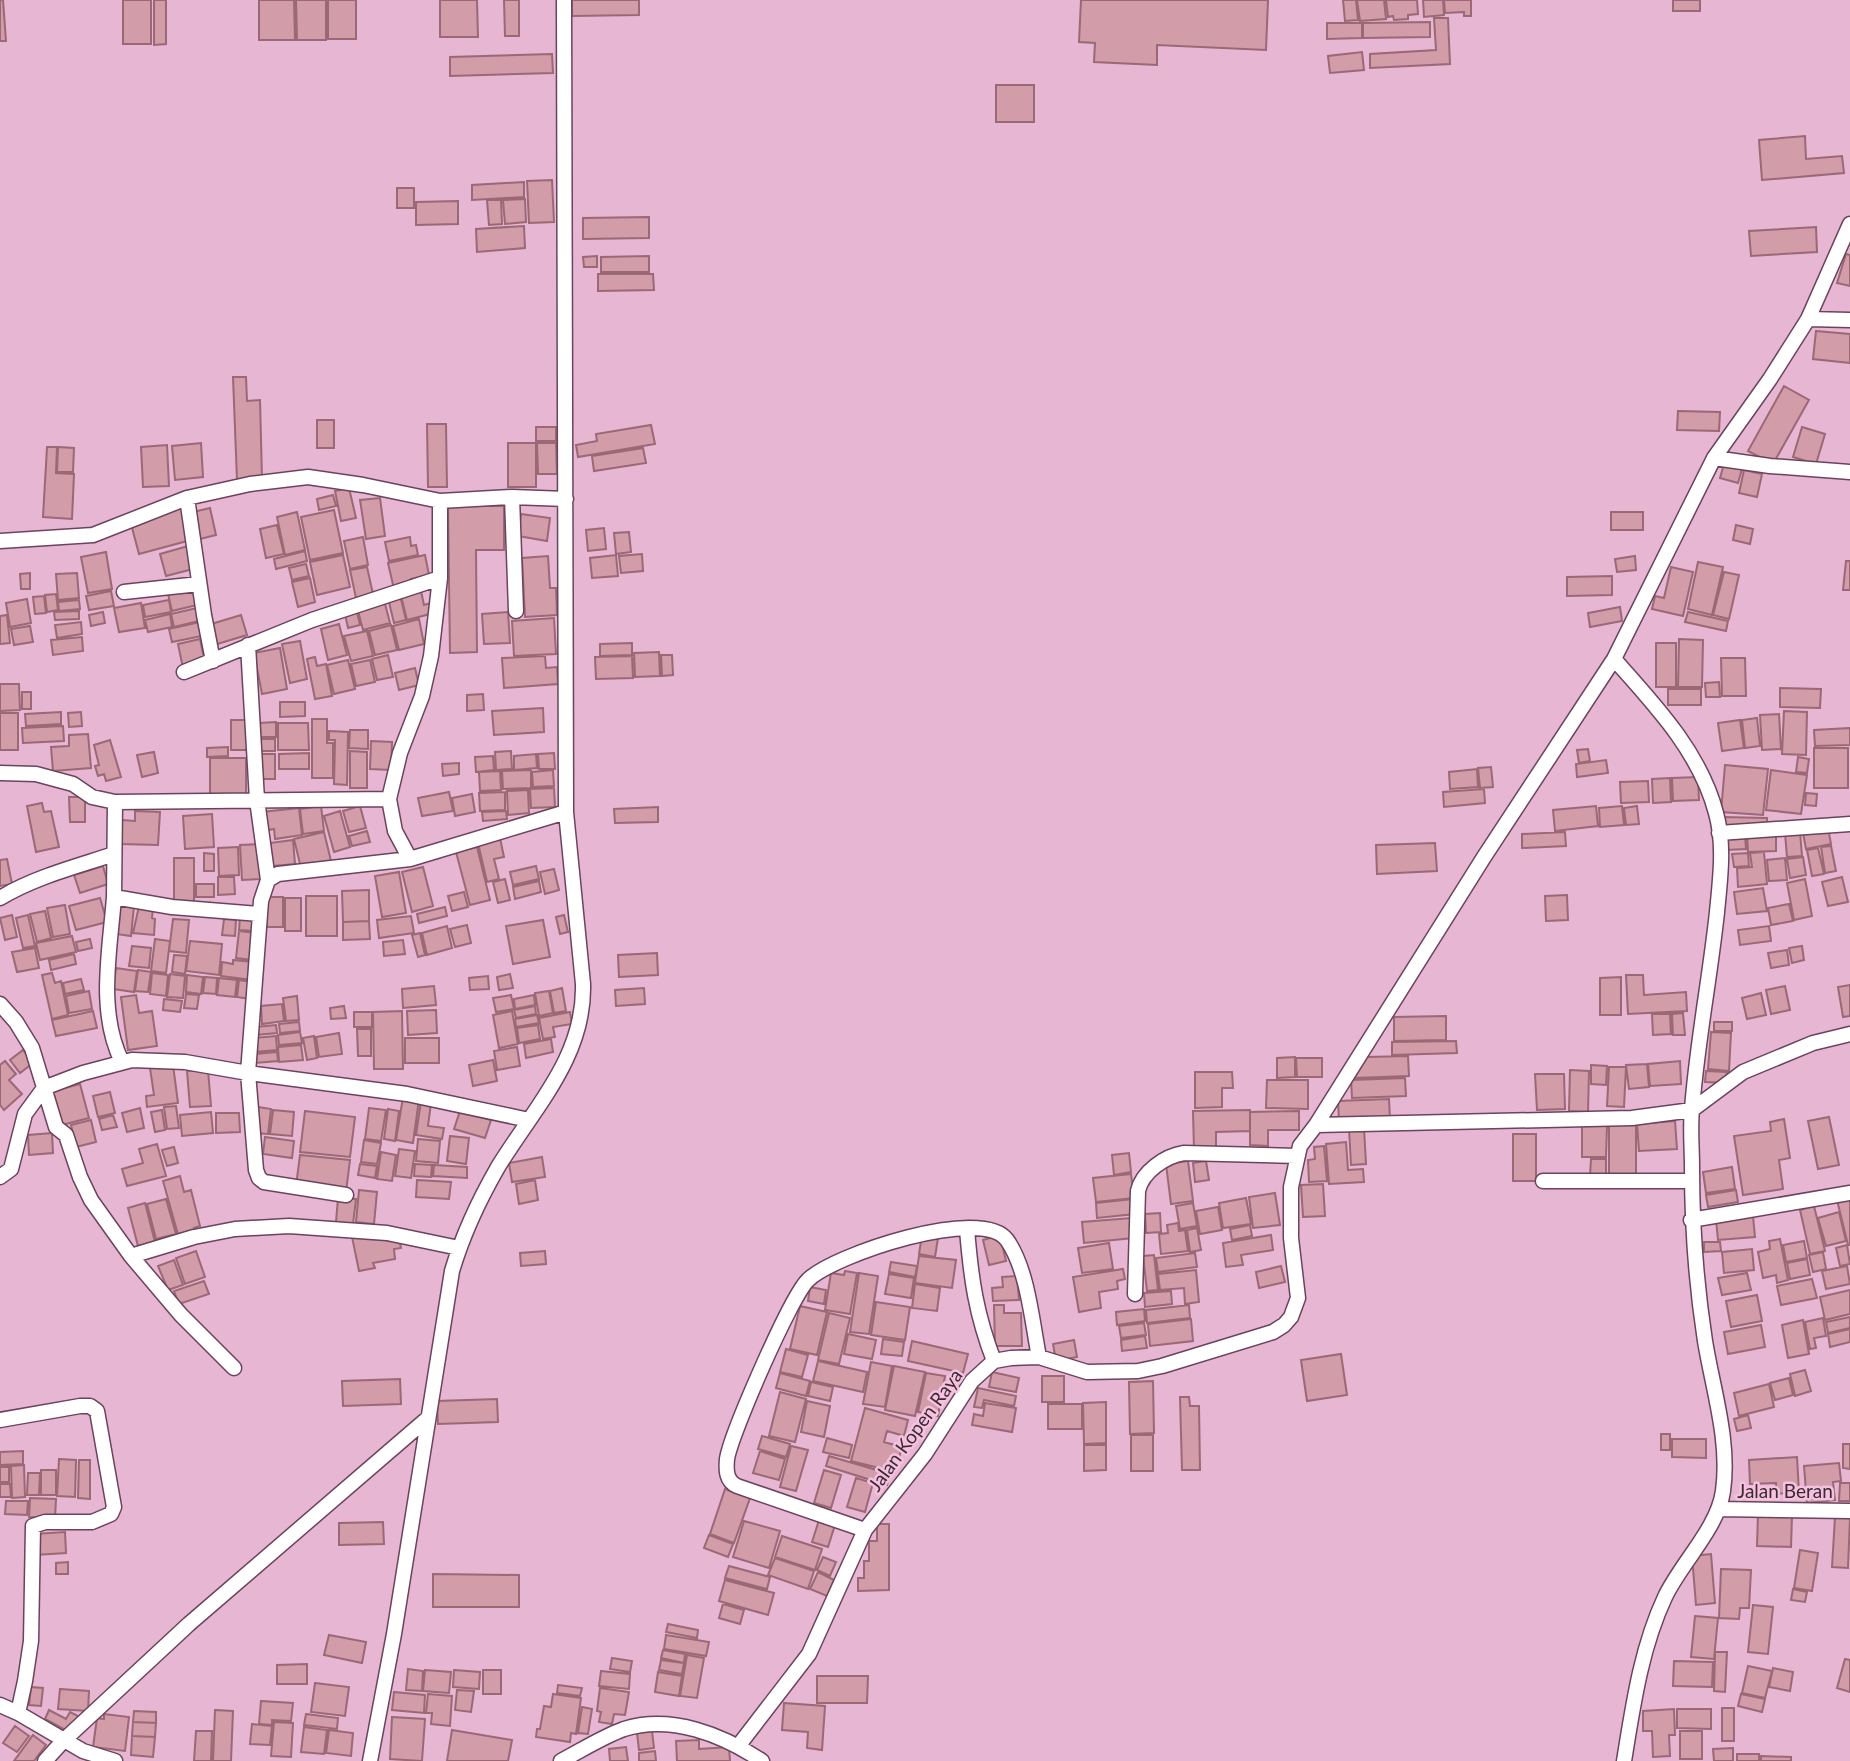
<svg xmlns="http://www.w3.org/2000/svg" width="1850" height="1761" font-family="Lato,sans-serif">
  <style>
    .building { fill: #d29ca9; stroke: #9b6875; stroke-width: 2 }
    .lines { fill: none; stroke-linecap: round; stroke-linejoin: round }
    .street-casing { stroke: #6c435c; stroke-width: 17 }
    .street { stroke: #fff; stroke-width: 14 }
    .labels { text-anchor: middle; stroke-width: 5; stroke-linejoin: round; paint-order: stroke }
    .street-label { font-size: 19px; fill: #3c2934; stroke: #f4c2df }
  </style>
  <rect width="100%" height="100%" fill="#e6b6d2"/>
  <!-- building -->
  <path class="building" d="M0,0H3L6,41H0Z
    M123,0H151V44H123Z
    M154,0H166V44L154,45Z
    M259,0H294L295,40H259Z
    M296,0H326V40H297Z
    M328,0H356V39H328Z
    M440,0H477L478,37H440Z
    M504,0H519V36H505Z
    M572,0H639V15L572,16Z
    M1081,0H1268L1266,50L1157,45V65L1094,62L1095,43L1079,42Z
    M1343,0H1356L1358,20L1345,21Z
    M1357,0H1384L1386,19L1360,21Z
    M1386,0H1417L1418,14L1408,15V19L1394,20L1393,16L1388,17Z
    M1423,0H1443L1444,15L1424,17Z
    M1444,0H1471V16H1464V12L1445,13Z
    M1673,0H1700V11H1673Z
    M1434,18H1448L1450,64L1370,68V54L1436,50Z
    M1430,22V37L1363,38V23Z
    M1327,23H1362V38L1327,39Z
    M1362,52L1364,70L1330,73L1328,56Z
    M552,54L553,73L450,76V57Z
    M996,85H1034V122H996Z
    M1805,136L1806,159L1842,156L1844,173L1762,180L1759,140Z
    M552,180L554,222L529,223L527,181Z
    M524,182V197L472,200V185Z
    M397,188H414V208H397Z
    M525,199L526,222L505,224L503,200Z
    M487,200H501L502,224L489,225Z
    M458,201V224L416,225V202Z
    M649,217V238L583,239V218Z
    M524,226L525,248L477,252L476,229Z
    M1816,227L1817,252L1751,256L1749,231Z
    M1846,254L1850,255V286L1837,283Z
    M597,256V267H584L583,257Z
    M649,256V272H601V257Z
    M598,274H653L654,290L598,291Z
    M1816,331L1850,334V363L1813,359Z
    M233,377H246L247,401L260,400L262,479L237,480Z
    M1784,386L1809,400L1773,464L1748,451Z
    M1678,411L1720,412L1719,431L1677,430Z
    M317,420H334V448H317Z
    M427,424H446L447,487H428Z
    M651,425L655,444L578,457L576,445L597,441L596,434Z
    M536,427H556V441H536Z
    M1802,427L1825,434L1816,464L1793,457Z
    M201,443L203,477L175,480L172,446Z
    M508,443H536V487H508Z
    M537,443H556L557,474H538Z
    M167,445L169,486L143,487L141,447Z
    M47,447H57L56,473L74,474L72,519L43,517Z
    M58,447L74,448L73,472H57Z
    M643,448L646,463L594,471L592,456Z
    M1724,464L1742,469L1738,483L1720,478Z
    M1744,470L1762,474L1757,497L1739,493Z
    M349,488L356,518L341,521L335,491Z
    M333,495L336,506L319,510L317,499Z
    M380,498L385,536L366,539L360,500Z
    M182,504L191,540L139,554L131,524Z
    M448,506H504V550H476L477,652L450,653Z
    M210,508L216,535L200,539L193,512Z
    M334,510L343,553L310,560L301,517Z
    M297,512L305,550L285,555L277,517Z
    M1611,512H1643V530H1611Z
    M521,514L550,518L547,541L518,536Z
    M277,525L284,554L266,558L260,529Z
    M1736,525L1753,529L1750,544L1733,540Z
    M604,528L606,549L588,551L586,530Z
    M629,532L631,552L616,554L614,533Z
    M363,537L368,565L350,569L344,541Z
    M410,537L411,546L416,545L418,555L389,561L385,542Z
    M188,546L193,569L166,576L160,554Z
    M305,551L307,561L276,569L274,559Z
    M106,552L112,589L88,593L81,557Z
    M642,554L643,571L621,573L619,556Z
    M343,555L350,587L317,595L310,562Z
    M425,555L429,575L411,579L413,585L394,589L388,563Z
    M616,555L618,576L592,578L590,558Z
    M548,556L550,588H556L557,615L525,617L522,558Z
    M1635,556L1636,570L1617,572L1615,559Z
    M1846,561H1850V590H1843Z
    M1698,562L1723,567L1712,615L1688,609Z
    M306,564L309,576L292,580L289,568Z
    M367,567L373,594L356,598L350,570Z
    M1671,567L1693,572L1683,616L1652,609L1655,596L1664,598Z
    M1724,572L1739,575L1729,619L1713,615Z
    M30,573V589H21L20,574Z
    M77,573L79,598L58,600L56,574Z
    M1612,576V595L1567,596V577Z
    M310,578L315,602L298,607L292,582Z
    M194,588L197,605L172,611L168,594Z
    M111,591L114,606L89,610L86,596Z
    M421,591L424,605L431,603L434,613L407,620L401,596Z
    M56,594L58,610L47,612L45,595Z
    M400,595L406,620L394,623L388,598Z
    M44,596L46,613L35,614L33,597Z
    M27,599L31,623L10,627L6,603Z
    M79,600L80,609L59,611L58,602Z
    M169,600L171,612L145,617L143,605Z
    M384,600L390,623L363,630L357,607Z
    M141,603L145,628L119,632L114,608Z
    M1620,607L1622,621L1590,627L1588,613Z
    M197,608L199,621L174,627L171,614Z
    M79,611V619L55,620L54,612Z
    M103,612L105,623L91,626L89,615Z
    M357,612L360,625L348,628L345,614Z
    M508,612L510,643L484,644L482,614Z
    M1688,612L1728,621L1726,631L1685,622Z
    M170,614L172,627L148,632L145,620Z
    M7,615L10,643L0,644V616Z
    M241,615L247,635L214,645L208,625Z
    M554,618L556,654L514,656L512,621Z
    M419,619L424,644L399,650L393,626Z
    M81,622L82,634L57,638L55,625Z
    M200,622L202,636L172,642L169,629Z
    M339,624L347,655L328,660L321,629Z
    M391,625L397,650L375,655L369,631Z
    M30,626L33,642L14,645L11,629Z
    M367,631L373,656L351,661L344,636Z
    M82,637L83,651L53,655L51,640Z
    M200,639L205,663L183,668L178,644Z
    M1679,639L1703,640L1702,687H1678Z
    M300,641L307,679L290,683L282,644Z
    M632,643V655L600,656V644Z
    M1656,643H1676V687H1656Z
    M280,648L287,689L262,694L254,653Z
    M659,652L660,676L635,677L634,653Z
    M388,655L393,677L377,680L372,659Z
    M661,655H672L673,675L662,676Z
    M545,656L546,668L557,667L558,684L504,688L502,658Z
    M632,656L633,678L596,679L595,657Z
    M315,657L317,666L326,664L332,696L315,699L307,659Z
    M1721,658H1745L1746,696H1722Z
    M348,660L355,689L334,694L327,665Z
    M370,660L375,682L356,686L351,664Z
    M415,668L419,685L399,690L395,673Z
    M1719,682L1720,697H1706L1705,683Z
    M0,684H19L20,710L0,711Z
    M1780,688L1821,689L1820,708L1780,707Z
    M1668,689H1701V705H1668Z
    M22,692H31V709H22Z
    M483,694L484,710L467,711V695Z
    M280,702H305V716L280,717Z
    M543,708L544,732L494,735L492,711Z
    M1784,711L1807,712L1806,755L1782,754Z
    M61,712V724L26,726L25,714Z
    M81,712L82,726L69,727L68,713Z
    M0,713H18V750H0Z
    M1779,714L1781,749L1762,750L1760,715Z
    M1757,718L1760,746L1745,748L1742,720Z
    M312,719H327V743H333V778H312Z
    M231,720H251V750H231Z
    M1740,720L1744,748L1722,751L1718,723Z
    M276,722V737H260L259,723Z
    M278,723H308L309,750H278Z
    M63,726L64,741L23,743L22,728Z
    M1850,728V745L1815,746L1814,730Z
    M350,730H368V749L349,748Z
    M329,731L348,732L347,785L334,784L335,740H329Z
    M88,734L91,768L53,771L51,747L69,746V735Z
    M259,739H275V751H260Z
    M110,740L121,777L106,781L104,774L98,776L95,766L99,765L94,745Z
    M371,741L392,742L391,770L370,769Z
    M228,747V756L207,757V748Z
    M1814,748H1848V788H1814Z
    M1588,749L1590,761L1579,763L1577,750Z
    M350,751L367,752V788H350Z
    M511,751L512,769L496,770L495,752Z
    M154,752L158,773L142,777L137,755Z
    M309,753V769H279V754Z
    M554,753L555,769H539L538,754Z
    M261,754H275V779H261Z
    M536,754L537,768L514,770V756Z
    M493,756L494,770L476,772L475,757Z
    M1798,757L1809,759L1807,773L1796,772Z
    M210,758H246V796H210Z
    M1606,760L1608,773L1577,777L1576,764Z
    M459,763V774L443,776L442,764Z
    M1725,765L1768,769L1763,815L1721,812Z
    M1491,767L1493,787L1480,788L1478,768Z
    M1477,769L1478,787L1450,789L1449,772Z
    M531,770V788L503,789L502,771Z
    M553,770L554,786L533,787L532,772Z
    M1771,770L1807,775L1801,814L1766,810Z
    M500,771L501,790L480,791L479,772Z
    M1698,777L1699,800L1673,801L1672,778Z
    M1670,778L1671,802L1653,803L1652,779Z
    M1648,781L1649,802L1621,803L1620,782Z
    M554,788L555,807L531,808L530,789Z
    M1484,789L1485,803L1444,807L1443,792Z
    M528,790L529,813L508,815L507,791Z
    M449,792L453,811L422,816L418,798Z
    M505,792V810L480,811L479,793Z
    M1806,793L1817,794L1816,806L1805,805Z
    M472,794L475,812L455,816L452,798Z
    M69,797H85V822H70Z
    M42,803L44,812L51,811L59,847L36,852L27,806Z
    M321,806L324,831L303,834L300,809Z
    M360,806L366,828L349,832L343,811Z
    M1596,806L1598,826L1555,831L1553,810Z
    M1622,806L1624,825L1600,827L1599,808Z
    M1637,806L1639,824L1626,825L1624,808Z
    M658,807V822L615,823L614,809Z
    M299,808L302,835L275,839L274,829L264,831L262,812Z
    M135,811L160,812L158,845L121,844L122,820L135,821Z
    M340,811L350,847L334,852L324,816Z
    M506,811L507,819L483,821L482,812Z
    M212,814L214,847L185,849L183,816Z
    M1723,817L1767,818V827L1723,826Z
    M1828,828L1831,844L1806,849L1803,833Z
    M367,831L370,842L352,846L349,836Z
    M324,832L331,861L301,868L294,839Z
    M1565,832L1566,846L1522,848V834Z
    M1800,832L1802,856L1787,857L1785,833Z
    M1776,834V851L1748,852L1747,835Z
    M1745,835L1746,849L1726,850L1725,837Z
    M500,838L504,857L494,859L499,879L487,882L478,843Z
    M293,840L295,864L273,866L270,843Z
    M1435,843L1437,871L1377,874L1376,845Z
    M259,844L261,879L242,880L240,845Z
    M1831,846L1836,871L1825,873L1821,847Z
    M238,847L239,875L219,876L218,848Z
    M477,847L490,900L470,905L456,852Z
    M1818,848L1824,874L1812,876L1807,850Z
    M1764,852L1767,884L1738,887L1737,868L1752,867L1750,853Z
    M204,853L214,854V871H204Z
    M1748,853L1749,866L1734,867L1732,854Z
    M1803,857L1806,875L1790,878L1787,859Z
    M174,858H194V903L174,904Z
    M1785,858L1787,880L1769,881L1767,860Z
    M7,859L12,884L0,886V860Z
    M103,866L108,884L80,893L74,875Z
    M536,866L539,879L513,885L510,872Z
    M423,867L433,906L412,912L402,872Z
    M554,869L559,890L545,894L540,872Z
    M399,872L406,913L382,917L375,876Z
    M218,877H234L235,894L218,895Z
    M1842,877L1848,902L1828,906L1822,882Z
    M505,879L510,900L498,903L493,882Z
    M1805,879L1812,916L1794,920L1787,883Z
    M539,881L541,892L515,899L513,887Z
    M196,884H214V897H196Z
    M1763,888L1767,911L1737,914L1734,892Z
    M369,890V921L343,922L342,891Z
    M464,892L468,907L452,911L448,896Z
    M1567,895L1568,920L1546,921L1545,896Z
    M306,896H337V936H306Z
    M267,897H283V927H267Z
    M100,898L107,922L76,930L69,906Z
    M285,898H301V931H285Z
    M119,904L134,906L131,936L116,934Z
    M1789,904L1793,921L1771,925L1768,908Z
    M65,905L70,934L53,937L47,908Z
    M139,906L153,908L152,918L155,919L154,935L133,933Z
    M445,907L447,916L419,923L417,914Z
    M45,911L51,938L37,942L30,914Z
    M12,915L17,937L5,940L0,918Z
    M28,915L35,946L23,948L16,918Z
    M564,915L568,932L560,934L556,917Z
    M240,916L258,918L256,931L239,930Z
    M411,916L414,933L379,938L377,920Z
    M173,919L189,920L186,953L169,951Z
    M224,919L236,920L235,936L222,935Z
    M543,920L550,957L513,964L506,926Z
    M369,921L370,939L343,940V922Z
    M467,925L471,943L455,947L450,929Z
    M447,926L452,948L427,955L422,933Z
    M1769,926L1771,941L1740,945L1738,930Z
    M239,931L257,933L253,960L236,958Z
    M420,933L425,955L418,957L412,935Z
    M72,936L76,952L40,960L36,943Z
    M90,939L92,948L78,951L76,942Z
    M155,939L170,941L166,973L151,971Z
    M403,940L405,954L384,956L383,942Z
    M190,941L222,944L219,975L186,971Z
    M132,946L151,948L149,968L129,966Z
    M1802,946L1804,960L1792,963L1789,948Z
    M35,948L39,968L17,972L12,952Z
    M1787,950L1789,965L1771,968L1768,953Z
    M657,953L658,975L619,977L618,955Z
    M74,954L76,964L51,970L49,960Z
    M174,955L187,956L185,974L172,972Z
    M233,960L254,962L252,980L221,976L222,962L233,964Z
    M116,968L137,971L134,992L113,989Z
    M138,970L151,972L148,992L135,991Z
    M52,973L55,983L61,981L68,1015L52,1019L42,975Z
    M152,973L168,975L166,996L150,994Z
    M170,974L185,976L183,998L167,997Z
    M510,974L513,988L499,990L497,977Z
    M187,975L203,977L201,994L186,992Z
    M1626,975H1643L1644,995L1686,992L1687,1011L1628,1014Z
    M488,976L489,989L470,990L469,978Z
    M205,977L217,978L216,994L203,993Z
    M1621,977V1015H1600V978Z
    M219,978L237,980L235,997L217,995Z
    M81,979L84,990L65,994L63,983Z
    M239,980L252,982L250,999L237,997Z
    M1850,985V1016L1843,1017L1838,987Z
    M434,986L436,1005L403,1008L402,989Z
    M1785,986L1790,1010L1771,1014L1766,990Z
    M562,988L566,1011L554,1013L550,991Z
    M644,988L645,1004L616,1006L615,990Z
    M89,991L92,1009L69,1013L66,996Z
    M549,991L553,1013L539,1016L535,993Z
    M1761,993L1766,1015L1747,1019L1742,998Z
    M186,994L199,995L197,1009L184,1008Z
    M136,995L139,1013L152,1011L157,1046L128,1050L121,997Z
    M511,995L514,1009L496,1012L493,998Z
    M534,995L535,1005L515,1009L514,999Z
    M297,996L299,1020L286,1021L283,998Z
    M164,999L182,1001L180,1012L163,1010Z
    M282,1004L284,1021L262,1024L261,1006Z
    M344,1006L346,1018L331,1019L330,1008Z
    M535,1006L536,1014L516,1018L514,1010Z
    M436,1010L437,1033L408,1035L407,1011Z
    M93,1011L97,1028L56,1036L52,1020Z
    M402,1011L403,1069H374L373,1012Z
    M512,1011L518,1044L499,1048L493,1015Z
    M354,1012H372V1027H354Z
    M570,1012L572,1024L553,1027L555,1037L543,1039L539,1018Z
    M1683,1013L1685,1035H1673L1672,1014Z
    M1652,1014H1670L1671,1034L1653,1035Z
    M537,1015L539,1023L516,1027L515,1019Z
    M1446,1016V1040L1394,1041V1017Z
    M299,1022L300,1031L280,1033L279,1024Z
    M1714,1022H1732V1031H1714Z
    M276,1025L277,1033L256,1035L255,1027Z
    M538,1025L540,1039L519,1043L517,1028Z
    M357,1029H371V1056H358Z
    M300,1032L302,1043L279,1045L278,1035Z
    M1711,1032L1731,1033L1729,1071L1708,1069Z
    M339,1033L342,1054L319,1057L316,1037Z
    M276,1036L277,1050L254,1052L253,1038Z
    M314,1036L317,1058L307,1060L303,1038Z
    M405,1038H439V1063H405Z
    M551,1039L553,1052L526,1058L524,1044Z
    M1456,1041L1457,1053L1392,1055V1042Z
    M301,1045L303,1060L279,1062L278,1047Z
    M517,1047L520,1066L497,1070L494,1051Z
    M23,1050L33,1063L20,1073L10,1060Z
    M277,1052L278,1061L255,1063V1054Z
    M1408,1056L1409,1076L1354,1078L1367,1057Z
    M1295,1057V1077L1277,1078V1058Z
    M1296,1058H1322V1077H1297Z
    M493,1060L497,1081L473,1086L469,1065Z
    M5,1061L16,1074L9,1080L22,1094L4,1110L0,1105V1065Z
    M1680,1061L1681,1084L1650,1086L1648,1064Z
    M1647,1064L1649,1087L1629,1089L1626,1065Z
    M173,1065L178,1103L147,1107L146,1096L154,1095L150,1068Z
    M1591,1065L1607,1066L1606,1085L1591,1084Z
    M1609,1067H1626L1624,1107L1607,1106Z
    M208,1070L211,1106L190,1107L187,1071Z
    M1570,1070L1589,1071L1588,1112L1569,1111Z
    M1706,1071L1727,1072L1726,1083L1705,1082Z
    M1195,1072H1232L1233,1088H1222V1107L1195,1108Z
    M1535,1074H1564L1565,1109L1537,1110Z
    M1405,1078L1406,1096L1352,1098L1351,1080Z
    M1267,1080H1308V1109L1266,1108Z
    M80,1084L89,1118L62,1125L53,1091Z
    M110,1092L115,1113L98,1117L93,1096Z
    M403,1097L419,1099L413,1143L396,1140Z
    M1389,1099L1390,1119L1339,1121L1338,1101Z
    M421,1101L431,1103L428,1126L444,1128L442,1139L416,1135Z
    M176,1106L179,1128L167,1129L164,1107Z
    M258,1107L271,1109L268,1134L255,1133Z
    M140,1108L144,1128L127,1132L122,1113Z
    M369,1108L386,1110L381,1141L365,1139Z
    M388,1109L399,1111L395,1141L384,1139Z
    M162,1110L165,1130L155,1132L151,1112Z
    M273,1110L294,1112L292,1136L270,1134Z
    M1250,1110V1131L1216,1132V1150H1194L1193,1111Z
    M305,1111L355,1117L350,1157L300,1152Z
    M460,1111L491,1120L485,1138L454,1129Z
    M1299,1111V1130H1268V1146L1250,1145V1112Z
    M211,1112L213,1133L182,1136L180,1115Z
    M216,1113H239L240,1132L216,1133Z
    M113,1115L117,1127L102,1130L99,1119Z
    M1829,1117L1839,1165L1818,1169L1808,1121Z
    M1784,1119L1790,1158L1779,1160L1783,1189L1743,1195L1734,1136L1771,1131L1770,1122Z
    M91,1120L96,1142L76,1147L71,1125Z
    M1609,1120H1636V1176H1609Z
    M1675,1121L1677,1149L1639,1151L1637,1124Z
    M1582,1126H1607L1606,1157H1582Z
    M1364,1128L1366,1164L1351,1165L1349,1129Z
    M52,1133L53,1153L29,1155L28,1135Z
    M1513,1134H1536V1181H1513Z
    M450,1136L469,1138L466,1164L447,1161Z
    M265,1137L294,1141L292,1158L263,1154Z
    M418,1139L440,1141L438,1163L416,1161Z
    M364,1140L381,1143L377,1164L361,1162Z
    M1346,1142L1348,1170L1363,1169L1364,1182L1329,1184L1326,1144Z
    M157,1144L166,1176L127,1186L122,1169L143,1163L139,1149Z
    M1324,1146L1327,1181L1309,1182L1308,1160L1315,1159L1314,1147Z
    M174,1147L178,1163L167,1166L162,1150Z
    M399,1149L415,1151L411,1178L395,1176Z
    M381,1152L396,1155L392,1181L377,1179Z
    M1129,1153L1131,1172L1114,1175L1112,1155Z
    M300,1155L350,1160L346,1192L296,1186Z
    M542,1157L545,1177L512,1182L509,1163Z
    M1591,1159H1606V1176H1590Z
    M1188,1161L1193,1201L1171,1204L1166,1164Z
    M1206,1161L1209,1180L1195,1182L1193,1163Z
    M360,1164L377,1166L375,1178L358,1175Z
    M415,1164L432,1165L431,1177L414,1176Z
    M434,1165L467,1167V1178L433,1176Z
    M1732,1167L1735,1189L1706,1193L1703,1172Z
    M1131,1174L1134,1198L1096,1202L1093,1178Z
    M180,1176L184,1192L191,1190L200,1226L194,1228L195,1233L179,1238L163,1181Z
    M417,1180L451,1182L449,1199L416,1197Z
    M535,1180L538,1200L519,1204L516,1184Z
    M1323,1184L1325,1216L1303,1217L1301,1185Z
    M359,1190L377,1192L374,1224L356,1222Z
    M1736,1190L1738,1202L1708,1207L1706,1195Z
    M1275,1193L1280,1225L1253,1228L1249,1197Z
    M1850,1197V1245H1848L1837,1200Z
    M338,1198L356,1199L353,1224L336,1222Z
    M1246,1198L1251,1224L1223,1228L1219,1203Z
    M166,1199L176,1234L156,1239L147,1204Z
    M1133,1199L1135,1214L1097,1218L1096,1203Z
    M145,1203L155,1242L138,1246L128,1208Z
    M1193,1203L1197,1226L1180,1229L1176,1206Z
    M1814,1206L1825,1251L1810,1254L1800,1210Z
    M1218,1207L1222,1230L1200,1234L1196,1211Z
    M1839,1212L1846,1241L1826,1246L1818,1218Z
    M1160,1213L1161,1232L1146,1233L1145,1214Z
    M1753,1216L1755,1237L1718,1240L1716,1220Z
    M1131,1218L1133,1238L1084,1243L1082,1222Z
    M1178,1223L1179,1231L1185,1230L1188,1251L1161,1254L1159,1234L1168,1233L1167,1225Z
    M1250,1225L1252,1236L1232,1240L1230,1229Z
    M1197,1228L1201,1250L1190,1252L1187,1230Z
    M387,1234L388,1241L399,1238L401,1248L394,1249L395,1259L373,1263L375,1268L359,1271L352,1237Z
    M922,1235L938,1238L935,1257L919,1254Z
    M1000,1235L1006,1261L989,1265L983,1240Z
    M1271,1235L1273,1250L1241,1255L1243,1265L1226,1267L1223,1243Z
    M1780,1239L1788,1280L1777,1283L1776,1275L1763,1278L1758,1252L1770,1249L1769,1241Z
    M1804,1241L1807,1258L1786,1262L1783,1245Z
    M1704,1242H1720L1721,1251L1704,1252Z
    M1109,1243L1113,1269L1082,1273L1078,1248Z
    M1847,1245L1850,1264L1840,1266L1836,1248Z
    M1752,1249L1754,1270L1724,1273L1722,1252Z
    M196,1251L205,1277L185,1284L176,1258Z
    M545,1251L546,1264L521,1266L520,1253Z
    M1823,1252L1826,1269L1813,1272L1809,1255Z
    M1195,1253L1197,1267L1158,1272L1156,1258Z
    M1154,1255L1158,1290L1147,1291L1143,1256Z
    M919,1256L956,1260L952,1288L915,1283Z
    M1807,1259L1810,1275L1790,1279L1787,1263Z
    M174,1260L183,1285L168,1290L158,1266Z
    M891,1262L917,1266L915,1277L889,1272Z
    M1281,1266L1285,1282L1259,1288L1256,1272Z
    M1847,1266L1850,1284L1826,1289L1822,1271Z
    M1123,1269L1125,1279L1117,1281L1118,1289L1099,1292L1101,1308L1079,1312L1073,1277Z
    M1196,1270L1199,1302L1185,1304L1184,1288L1160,1290L1158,1274Z
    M845,1271L857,1273L850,1314L825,1310L831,1273L844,1275Z
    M859,1273L878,1276L869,1334L850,1332Z
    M1747,1273L1751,1290L1722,1295L1718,1278Z
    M889,1274L914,1278L911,1298L885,1294Z
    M1017,1276L1019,1300L993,1301L992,1288L1003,1287L1002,1277Z
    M1812,1279L1817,1298L1781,1305L1777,1286Z
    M204,1281L209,1294L179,1304L174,1291Z
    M915,1284L940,1288L937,1311L912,1308Z
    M810,1287L826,1290L824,1304L808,1301Z
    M1850,1290V1314L1825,1320L1820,1297Z
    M1171,1291L1172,1304L1145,1307L1144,1293Z
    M1757,1295L1762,1321L1731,1327L1726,1301Z
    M876,1302L910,1307L905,1340L871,1335Z
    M994,1305H1004V1313H1021L1022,1346H995Z
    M1189,1305L1190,1318L1147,1323L1146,1310Z
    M800,1306L827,1312L817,1355L790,1349Z
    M1144,1309L1145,1321L1117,1325L1116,1312Z
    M829,1313L850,1318L839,1364L818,1360Z
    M1850,1317V1328L1828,1333L1826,1322Z
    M1823,1318L1826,1336L1814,1338L1816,1348L1810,1349L1805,1322Z
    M1191,1319L1193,1341L1150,1346L1148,1324Z
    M1803,1320L1809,1354L1788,1358L1782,1325Z
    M1144,1323L1146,1335L1121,1338L1119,1326Z
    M1761,1325L1765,1347L1728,1354L1724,1332Z
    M1850,1329V1342L1830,1347L1828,1334Z
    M848,1334L876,1340L872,1359L844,1354Z
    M1145,1336L1147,1348L1122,1351L1121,1340Z
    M883,1339L904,1342L902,1356L881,1354Z
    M1074,1340L1077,1357L1056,1361L1053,1344Z
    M912,1341L968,1354L963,1373L908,1361Z
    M786,1349L808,1355L802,1377L780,1372Z
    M1341,1354L1347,1395L1307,1401L1301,1360Z
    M818,1361L867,1372L863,1392L813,1381Z
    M871,1362L892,1366L885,1407L863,1404Z
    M894,1366L925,1372L915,1416L885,1410Z
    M1805,1370L1811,1391L1795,1396L1790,1374Z
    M992,1372L1019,1378L1016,1392L989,1387Z
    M780,1373L810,1381L806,1396L776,1388Z
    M926,1373L945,1376L938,1416L918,1412Z
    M1042,1376H1064V1402H1042Z
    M1789,1378L1793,1395L1775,1400L1770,1383Z
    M400,1379L401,1404L343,1406L342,1381Z
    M1153,1381L1154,1433L1130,1434L1129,1382Z
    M811,1382L833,1387L830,1401L808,1396Z
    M1769,1384L1774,1407L1739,1416L1734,1393Z
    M978,1388L1016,1396L1014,1406L984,1400L982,1408L974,1407Z
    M780,1392L806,1399L795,1442L769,1436Z
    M1180,1397H1189L1190,1406H1199L1200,1470H1182Z
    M497,1399L498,1422L438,1424L437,1401Z
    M807,1401L830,1406L824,1437L801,1432Z
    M1106,1402V1443L1084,1444L1083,1403Z
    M985,1403L1016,1408L1012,1432L972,1425L974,1414L983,1416Z
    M1048,1404H1082V1429H1048Z
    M865,1408L908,1420L904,1436L887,1431L884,1442L902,1447L895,1472L851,1461Z
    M1748,1415L1751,1428L1737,1431L1734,1419Z
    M1661,1434H1670V1450H1661Z
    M1131,1435H1153V1471H1131Z
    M762,1436L790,1444L786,1457L758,1449Z
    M827,1438L852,1445L849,1458L823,1452Z
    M1672,1439H1706V1458L1672,1457Z
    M1843,1444H1850V1469L1843,1468Z
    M1084,1445H1106V1470L1084,1471Z
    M791,1446L808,1450L796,1491L780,1487Z
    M23,1451V1464L0,1465V1452Z
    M760,1451L785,1459L779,1480L753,1473Z
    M829,1456L890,1474L887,1485L826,1466Z
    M1797,1457L1799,1492L1776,1494V1483L1750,1484L1749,1460Z
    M59,1459L76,1460L75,1497L57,1496Z
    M79,1460H90V1499L78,1498Z
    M1839,1463L1841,1481L1833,1482L1835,1500L1807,1503L1804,1466Z
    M24,1465L25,1497L12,1498L11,1466Z
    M0,1467H9V1482H0Z
    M41,1470H56V1495H41Z
    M824,1470L841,1475L831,1508L814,1503Z
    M28,1473H40L39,1495H27Z
    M856,1478L873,1483L865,1512L847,1507Z
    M1840,1483H1850V1501H1839Z
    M0,1484H10L11,1497H0Z
    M725,1489L750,1498L734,1543L710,1534Z
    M30,1498L56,1499L55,1518L29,1517Z
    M6,1501H28L27,1515L5,1514Z
    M1758,1514L1792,1516L1791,1547L1757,1546Z
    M1835,1517L1850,1518L1848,1568L1832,1567Z
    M819,1520L835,1525L828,1547L812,1542Z
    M744,1521L780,1531L769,1568L733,1557Z
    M383,1522L384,1544L339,1545V1523Z
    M877,1524H889V1590L858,1591V1578H864V1561H869V1541H877Z
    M65,1532L66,1553L35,1555L34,1534Z
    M709,1535L733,1544L728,1557L704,1548Z
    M782,1536L822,1549L815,1570L775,1557Z
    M1800,1550L1818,1553L1812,1591L1794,1588Z
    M1711,1554L1715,1603L1696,1605L1692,1556Z
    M823,1557L836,1562L830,1576L817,1570Z
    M775,1558L814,1571L808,1589L768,1575Z
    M68,1562V1574H56V1563Z
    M729,1566L770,1577L767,1589L725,1578Z
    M1721,1569L1751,1570L1749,1608H1740L1739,1619L1719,1618Z
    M818,1572L834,1580L827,1596L810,1589Z
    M433,1574L519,1575V1607H433Z
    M725,1580L774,1593L768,1615L719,1601Z
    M1793,1589L1807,1592L1805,1602L1791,1600Z
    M723,1604L744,1610L740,1624L719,1618Z
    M1753,1605L1773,1607L1768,1654L1748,1652Z
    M1695,1616L1718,1618L1714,1659L1691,1657Z
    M668,1624L698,1630L697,1638L666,1632Z
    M329,1635L366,1642L362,1663L324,1655Z
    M666,1635L709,1642L706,1656L664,1649Z
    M663,1650L685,1654L684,1663L661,1658Z
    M1715,1652H1727L1725,1692L1714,1691Z
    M687,1655L704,1658L697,1698L680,1696Z
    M612,1658L632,1661L630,1672L610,1669Z
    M1845,1659L1850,1660V1692L1837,1688Z
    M661,1660L684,1663L682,1674L659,1670Z
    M1674,1661L1713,1662L1712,1687L1673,1686Z
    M307,1664V1684H277V1665Z
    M1748,1666L1772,1671L1765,1698L1742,1693Z
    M1773,1668L1793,1672L1790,1691L1769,1687Z
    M408,1669L423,1671L422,1691L406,1690Z
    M425,1670L451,1672L449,1693L423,1691Z
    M454,1670L480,1672L479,1689L453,1687Z
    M483,1670H501V1694H483Z
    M601,1671L630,1674L629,1689L599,1686Z
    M658,1672L682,1676L679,1696L655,1692Z
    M817,1676H868L867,1703H817Z
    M315,1683L349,1687L345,1716L311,1712Z
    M558,1685L582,1688L580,1696L557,1693Z
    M31,1687L43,1688L41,1706L29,1705Z
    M600,1688L629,1692L625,1715L614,1714L612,1724L599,1722L601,1712L597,1711Z
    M60,1689L89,1691L88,1711L58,1709Z
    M457,1690L474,1691L471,1712L455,1710Z
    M394,1692L425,1695L424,1713L392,1710Z
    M428,1694L452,1696L450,1726L431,1724L432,1713H426Z
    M553,1694L581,1698L576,1734L571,1733L570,1742L536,1737L537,1729H540L544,1706L551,1707Z
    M1741,1694L1765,1699L1762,1712L1738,1706Z
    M261,1701L293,1703L291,1721L272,1720V1725L259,1724Z
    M784,1703L825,1706L822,1750L807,1748L808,1732L782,1730Z
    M582,1707L592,1709L588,1734L578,1733Z
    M1722,1708H1734V1741H1722Z
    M1674,1709L1675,1735H1669L1670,1756L1653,1757L1652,1731H1643V1711Z
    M1677,1709H1711V1729L1677,1728Z
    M49,1710L66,1719L70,1712L80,1717L71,1733L45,1719Z
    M215,1710L233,1711L231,1761H213Z
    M134,1711L156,1712V1723L133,1722Z
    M104,1714L129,1717L125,1751L93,1747L97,1718L104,1719Z
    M306,1714L338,1718L337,1729L304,1725Z
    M392,1717L425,1719L422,1761L390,1759Z
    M133,1722L156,1723L155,1737L132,1736Z
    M274,1722L293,1723L291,1757L271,1756Z
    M252,1724L272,1726L270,1745L250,1744Z
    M15,1726L29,1736L17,1752L3,1743Z
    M304,1727L327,1730L324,1754L301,1752Z
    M329,1730L353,1733L351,1756L326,1753Z
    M452,1730L512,1740L508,1761H447Z
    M196,1731H212L211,1761H194Z
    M652,1731L654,1748L639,1750L637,1733Z
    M1680,1731H1702V1759H1680Z
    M33,1735L46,1745L34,1761H14Z
    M132,1736L155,1737L153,1757L131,1755Z
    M699,1740V1749L729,1747L730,1761H677L676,1741Z
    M626,1747L628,1761H610L609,1749Z
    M1733,1748V1761H1714L1713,1749Z
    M655,1751L656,1761H639V1753Z
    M1737,1754H1759V1761H1737Z
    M1761,1756L1791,1757V1761H1761Z"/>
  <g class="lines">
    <!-- street casing -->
    <g class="street-casing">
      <path id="street" d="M1808,319L1850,320
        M1714,458L1770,466L1850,472
        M512,497L516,611
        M187,498L204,615L213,661
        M440,501V578L431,656L422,696L400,753L389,799L395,831L410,859L566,812
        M0,541L93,535L187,498L250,484L308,477L363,485L440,501L512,497L566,499
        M124,592L199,584
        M248,645L257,800L268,880
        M1614,659C1655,705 1700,752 1716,813C1725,845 1720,880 1717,912C1710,978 1697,1043 1692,1109C1690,1128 1692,1148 1692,1167C1692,1226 1696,1283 1705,1341C1713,1390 1730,1441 1723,1491C1718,1528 1681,1563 1665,1597C1641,1648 1633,1706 1624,1761
        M184,672L312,620L440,578
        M0,773L36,774L73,784L92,797L115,802L389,799
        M115,802L114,897L172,907L259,914
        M1719,833L1850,824
        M114,897C110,951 97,1011 122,1062
        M0,898C35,877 75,867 114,854
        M0,1004L16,1022L32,1048L56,1127L66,1135L80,1177L91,1200L131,1256L181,1315L234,1368
        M1316,1125L1632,1118L1692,1110L1743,1072L1813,1043L1850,1034
        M0,1177L11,1169L25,1114L44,1088L83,1073L132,1060L185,1062L248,1073L407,1094L529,1120
        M1543,1181H1692
        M346,1195L264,1182L259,1178L256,1170L248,1073L261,901L268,880L278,874L410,859
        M1691,1220L1850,1193
        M967,1229C971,1279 976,1314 994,1361
        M131,1256L194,1237L235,1229L289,1226L387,1233L459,1248
        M1135,1294L1138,1191C1142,1172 1165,1156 1184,1153L1297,1156
        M0,1420L80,1406H90L97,1411L114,1507L111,1514L92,1522H45L33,1526L31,1641L25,1681L18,1713
        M1720,1509L1850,1511
        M865,1530L737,1486C726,1481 726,1470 727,1459C731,1434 791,1296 808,1280C833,1255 982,1205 1007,1240C1028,1270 1032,1322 1039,1357
        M0,1705L18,1713L83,1751L115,1761
        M739,1745L809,1654L865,1530L925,1454L972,1381L994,1361L1011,1358L1039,1357L1087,1372L1138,1371L1162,1366L1273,1332L1284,1325L1291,1317L1298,1298L1291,1238V1187L1300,1146L1316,1125L1484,857L1614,659L1714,458L1770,379L1808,319L1850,224
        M45,1761L63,1741L189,1624L428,1418
        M370,1761L394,1634L452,1271C463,1234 479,1200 498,1167C534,1108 585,1057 583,984L566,812L564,0
        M561,1761C582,1750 602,1737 624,1729C671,1714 723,1735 762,1761"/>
    </g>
    <!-- street -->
    <use href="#street" class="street"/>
  </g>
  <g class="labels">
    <!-- street labels -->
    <g class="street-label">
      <text transform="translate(915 1430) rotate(-54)" y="7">Jalan Kopen Raya</text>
      <text x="1785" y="1498">Jalan Beran</text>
    </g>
  </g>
</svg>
